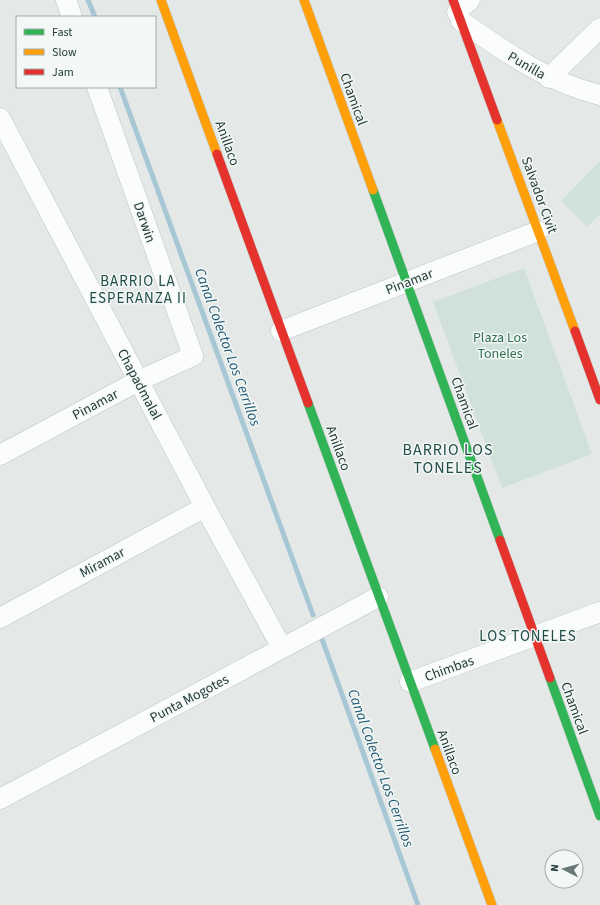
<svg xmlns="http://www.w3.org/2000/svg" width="600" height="905" font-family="'Source Sans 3',sans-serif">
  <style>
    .green { fill: #cfe1d8 }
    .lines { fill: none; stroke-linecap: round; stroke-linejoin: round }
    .stream { stroke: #a8c7d5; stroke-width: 5 }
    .street-casing { stroke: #c1c6c5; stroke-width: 21 }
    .fast-casing { stroke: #c0c6c5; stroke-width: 10 }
    .slow-casing { stroke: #c0c6c5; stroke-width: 10 }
    .jam-casing { stroke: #c0c6c5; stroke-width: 10 }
    .street { stroke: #fbfcfc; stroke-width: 20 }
    .fast { stroke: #30b455; stroke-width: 9 }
    .slow { stroke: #ff9f0a; stroke-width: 9 }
    .jam { stroke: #e5322d; stroke-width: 9 }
    .labels { text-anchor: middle; stroke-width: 3; stroke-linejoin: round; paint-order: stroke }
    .street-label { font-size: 14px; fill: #233b39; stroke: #f3f8f6 }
    .park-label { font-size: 14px; fill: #306f53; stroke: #f3f8f6 }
    .neighbourhood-label { font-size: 15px; letter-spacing: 1px; fill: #214c49; stroke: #f3f8f6 }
    .water-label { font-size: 15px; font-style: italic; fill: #215873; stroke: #f3f8f6 }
    .quarter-label { font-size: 16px; letter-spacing: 1px; fill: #214c49; stroke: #f3f8f6 }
  </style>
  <rect width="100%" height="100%" fill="#e4e9e8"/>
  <!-- green -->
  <path class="green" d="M600,161V214L587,227L561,201Z
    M524,268L592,454L502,488L433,302Z"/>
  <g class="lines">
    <!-- stream -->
    <path class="stream" d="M88,0L95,17
      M120,87L313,615
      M322,639L418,905"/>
    <!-- street casing -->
    <g class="street-casing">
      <path id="street" d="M66,0L72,17
        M457,12L470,0
        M461,21C505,52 547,82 600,95
        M549,78L600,28
        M0,118L205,507L282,648
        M281,331L538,231
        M0,455L138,381L193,356L97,87
        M0,618L205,507
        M410,682L600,612
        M0,799L378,597"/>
    </g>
    <!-- fast casing -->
    <g class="fast-casing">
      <path id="fast" d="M373,190L500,540
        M308,403L435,749
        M550,678L600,816"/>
    </g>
    <!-- slow casing -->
    <g class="slow-casing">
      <path id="slow" d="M161,0L217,154
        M304,0L373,190
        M497,120L575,331
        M435,749L492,905"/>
    </g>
    <!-- jam casing -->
    <g class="jam-casing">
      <path id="jam" d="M453,0L497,120
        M217,154L308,403
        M575,331L600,400
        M500,540L550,678"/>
    </g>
    <!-- street -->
    <use href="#street" class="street"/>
    <!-- fast -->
    <use href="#fast" class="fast"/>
    <!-- slow -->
    <use href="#slow" class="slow"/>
    <!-- jam -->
    <use href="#jam" class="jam"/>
  </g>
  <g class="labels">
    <!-- street labels -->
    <g class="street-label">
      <text transform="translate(527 65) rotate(30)" y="5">Punilla</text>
      <text transform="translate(354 99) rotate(70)" y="5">Chamical</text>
      <text transform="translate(228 143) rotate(70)" y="5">Anillaco</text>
      <text transform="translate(540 195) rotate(70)" y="5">Salvador Civit</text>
      <text transform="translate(145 222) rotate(71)" y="5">Darwin</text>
      <text transform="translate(409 281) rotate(-21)" y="5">Pinamar</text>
      <text transform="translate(140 384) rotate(62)" y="5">Chapadmalal</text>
      <text transform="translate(465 403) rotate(70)" y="5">Chamical</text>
      <text transform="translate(95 404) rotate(-28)" y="5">Pinamar</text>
      <text transform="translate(339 448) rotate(70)" y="5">Anillaco</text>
      <text transform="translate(102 562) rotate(-28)" y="5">Miramar</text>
      <text transform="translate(449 668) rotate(-20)" y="5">Chimbas</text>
      <text transform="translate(189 698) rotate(-28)" y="5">Punta Mogotes</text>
      <text transform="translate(575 708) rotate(70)" y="5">Chamical</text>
      <text transform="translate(450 752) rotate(70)" y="5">Anillaco</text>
    </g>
    <!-- park labels -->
    <g class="park-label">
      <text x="500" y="342">Plaza Los<tspan x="500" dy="16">Toneles</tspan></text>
    </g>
    <!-- neighbourhood labels -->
    <g class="neighbourhood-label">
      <text x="138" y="286">BARRIO LA<tspan x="138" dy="17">ESPERANZA II</tspan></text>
      <text x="528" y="641">LOS TONELES</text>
    </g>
    <!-- water labels -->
    <g class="water-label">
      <text transform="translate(228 347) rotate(70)" y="5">Canal Colector Los Cerrillos</text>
      <text transform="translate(381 768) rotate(70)" y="5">Canal Colector Los Cerrillos</text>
    </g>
    <!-- quarter labels -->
    <g class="quarter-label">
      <text x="448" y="455">BARRIO LOS<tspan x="448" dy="18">TONELES</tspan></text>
    </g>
  </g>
  <!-- legend -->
  <rect x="16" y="16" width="140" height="72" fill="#f3f8f6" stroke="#a0acaa"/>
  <rect x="24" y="29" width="20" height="6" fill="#30b455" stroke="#a0acaa"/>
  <text x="52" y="36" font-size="12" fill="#233b39">Fast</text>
  <rect x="24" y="49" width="20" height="6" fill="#ff9f0a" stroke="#a0acaa"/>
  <text x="52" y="56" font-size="12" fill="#233b39">Slow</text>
  <rect x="24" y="69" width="20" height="6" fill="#e5322d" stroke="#a0acaa"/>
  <text x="52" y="76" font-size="12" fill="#233b39">Jam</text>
  <!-- north arrow -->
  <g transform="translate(564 869) rotate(276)"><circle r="19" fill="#f3f8f6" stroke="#a0acaa"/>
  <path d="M0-3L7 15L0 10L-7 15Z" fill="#677876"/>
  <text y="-6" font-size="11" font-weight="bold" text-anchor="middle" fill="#233b39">N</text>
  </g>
</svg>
